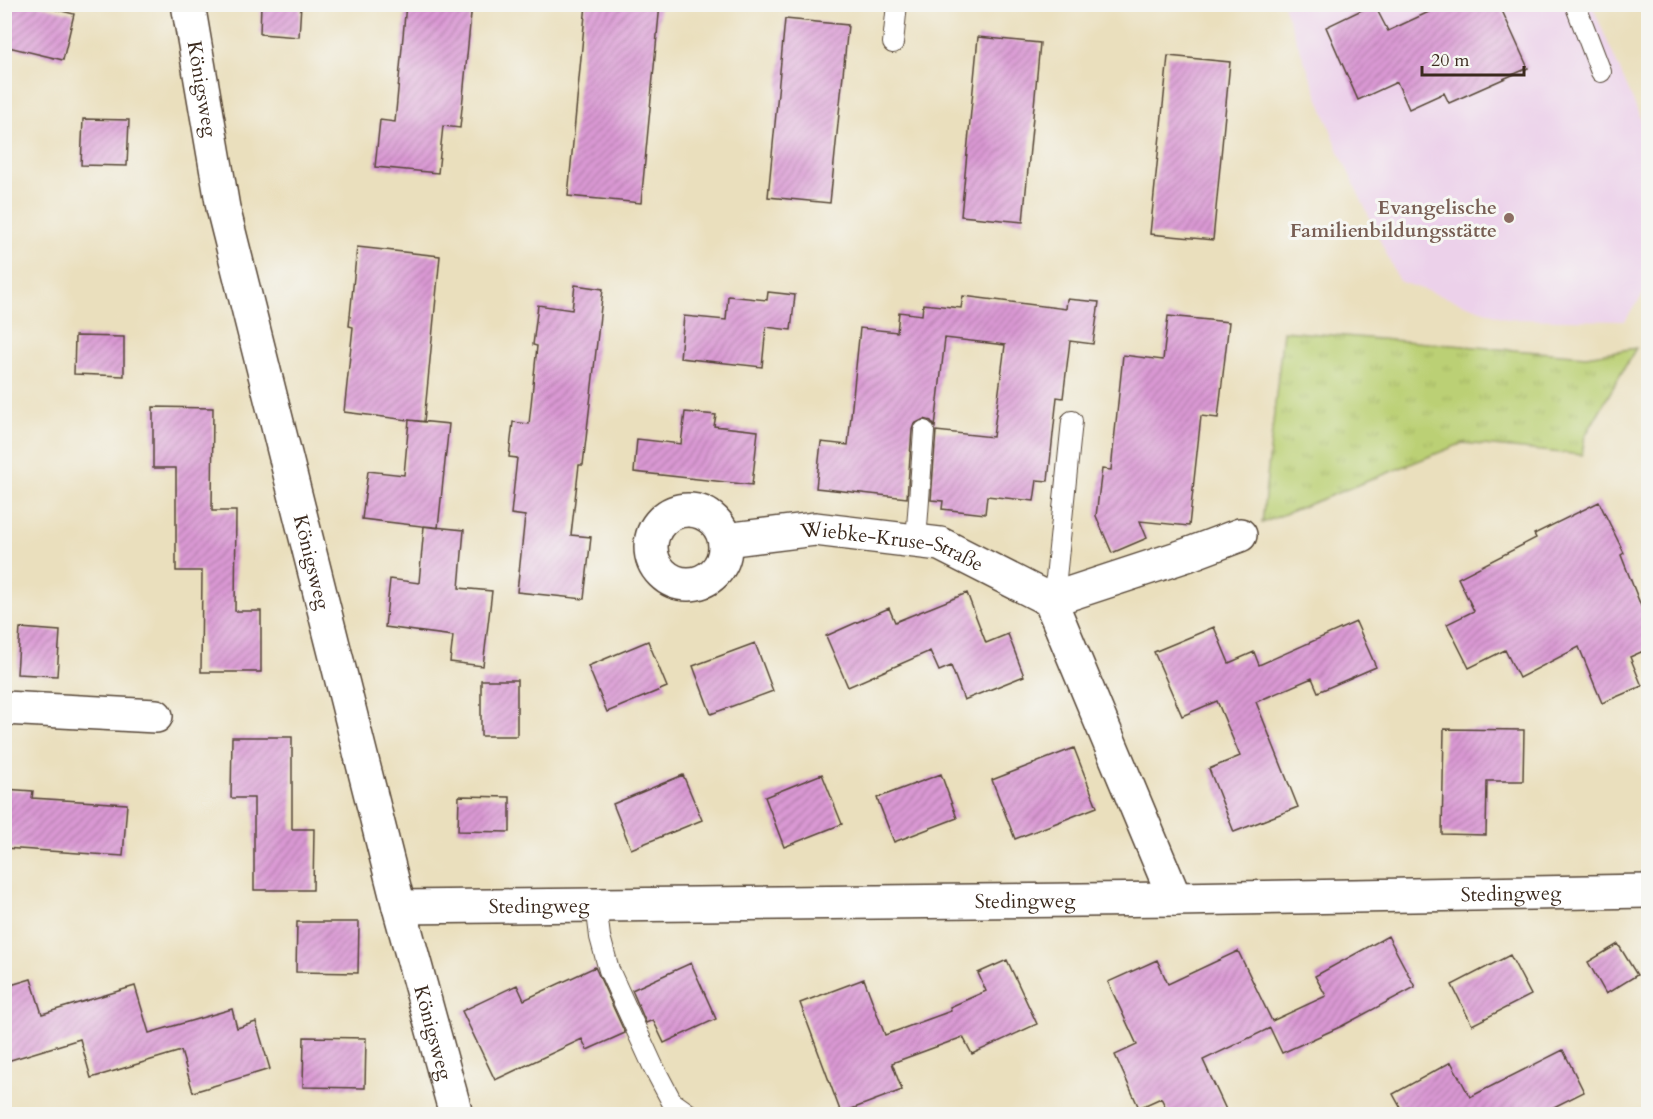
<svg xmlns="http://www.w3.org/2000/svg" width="1653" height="1119" font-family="Cardo,serif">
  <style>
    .built { fill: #ecd1ea }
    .grass { fill: url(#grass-tufts); stroke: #7b7d49; stroke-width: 1.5 }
    .building { fill: url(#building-hatch) }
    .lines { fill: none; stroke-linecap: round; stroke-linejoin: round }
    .lane-casing { stroke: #554536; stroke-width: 22 }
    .street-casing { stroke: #554536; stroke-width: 36 }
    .lane { stroke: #fff; stroke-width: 20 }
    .street { stroke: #fff; stroke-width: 33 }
    .education-dot { fill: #8d6e63; stroke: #f6f6f2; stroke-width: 2 }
    .labels { text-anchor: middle; stroke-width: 6; stroke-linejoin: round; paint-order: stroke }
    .street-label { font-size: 20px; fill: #3b2a1e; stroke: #f6f6f2 }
    .education-label { font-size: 20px; font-weight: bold; fill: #785e54; stroke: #f6f6f2; text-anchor: end }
  </style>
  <defs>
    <pattern id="grass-tufts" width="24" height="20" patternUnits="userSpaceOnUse" patternTransform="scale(1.5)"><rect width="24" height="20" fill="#bbd074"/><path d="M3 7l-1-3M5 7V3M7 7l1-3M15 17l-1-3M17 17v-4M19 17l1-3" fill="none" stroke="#a2b364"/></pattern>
    <pattern id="building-hatch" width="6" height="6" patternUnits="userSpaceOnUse" patternTransform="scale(1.5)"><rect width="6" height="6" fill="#da99d4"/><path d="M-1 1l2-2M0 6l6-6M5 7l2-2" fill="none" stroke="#b27dab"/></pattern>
  </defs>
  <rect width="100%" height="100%" fill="#f6f6f2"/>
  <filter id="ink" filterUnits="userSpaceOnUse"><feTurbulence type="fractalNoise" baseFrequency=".0167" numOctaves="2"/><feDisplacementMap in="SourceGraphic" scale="12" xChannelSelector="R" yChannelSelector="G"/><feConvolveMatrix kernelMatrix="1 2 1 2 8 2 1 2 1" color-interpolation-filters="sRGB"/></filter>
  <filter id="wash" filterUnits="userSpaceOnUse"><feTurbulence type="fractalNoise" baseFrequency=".008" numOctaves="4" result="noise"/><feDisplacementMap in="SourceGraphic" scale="24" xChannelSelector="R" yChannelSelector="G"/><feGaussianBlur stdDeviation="1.35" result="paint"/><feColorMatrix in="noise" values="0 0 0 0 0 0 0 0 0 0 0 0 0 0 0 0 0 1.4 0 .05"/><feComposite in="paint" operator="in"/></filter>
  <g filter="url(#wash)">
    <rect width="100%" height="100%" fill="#eadfbd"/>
    <!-- built -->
    <path class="built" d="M1283,5H1592L1648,136V287L1625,321L1507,319L1399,281L1340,154Z"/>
    <!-- grass -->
    <path class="grass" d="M1283,331L1586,356L1636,348L1585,436L1582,455L1463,443L1262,523Z"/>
    <g id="blocks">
      <!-- building -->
      <path class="building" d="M4,4H34L74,14L63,60L4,46Z
        M261,4H301L299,37L260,34Z
        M406,4H472L460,128L443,126L438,173L375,167L380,120L395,122Z
        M586,4H660L641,203L568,196Z
        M1374,4L1388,31L1446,4H1499L1528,68L1449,103L1444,93L1409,109L1397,82L1358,100L1326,27Z
        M785,19L848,25L830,203L768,197Z
        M978,37L1040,43L1023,222L961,216Z
        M1168,56L1230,62L1213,240L1150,234Z
        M83,119L129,120L127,166L81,165Z
        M357,247L440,256L424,422L344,412L353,327L349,326Z
        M575,285L603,289L583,465H579L571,535L591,537L584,599L517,592L525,516L511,514L517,458L509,457L513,422L529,424L537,346L533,345L538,305L572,310Z
        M768,292L795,295L791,330L766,327L762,367L680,358L684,316L726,320L728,296L767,300Z
        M963,296L1066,309L1067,299L1099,302L1093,344L1070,341L1063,398L1057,397L1048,481L1037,480L1034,501L987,496L985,514L942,509L943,501L931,500L936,431L993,437L1005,345L945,338L935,427L931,421L924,419L914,424L912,430L907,498L816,488L821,442L848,445L860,328L897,332L899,312L922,315L923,304L961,308Z
        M1168,316L1229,322L1218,418L1201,416L1189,526L1140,521L1147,538L1112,553L1096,516L1102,469L1111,470L1123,355L1163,360Z
        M75,336L124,337V376L74,374Z
        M153,407L213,408L212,511H236L235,611H261V672H201L202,571H176V468H153Z
        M685,412L716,415L714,426L758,431L752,485L634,472L637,439L681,444Z
        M409,420L449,424L438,528L362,519L368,471L404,475Z
        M1599,502L1624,553L1621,555L1648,624V649L1630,657L1642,686L1602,703L1579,647L1519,678L1505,650L1469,668L1447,624L1474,611L1458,578L1536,538L1534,534Z
        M424,526L464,530L459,588L492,591L483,666L450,662L453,636L385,627L390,579L419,583Z
        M967,593L986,643L1008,634L1024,676L964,700L951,666L939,671L930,651L848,687L826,636L889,608L895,622Z
        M1356,622L1376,667L1318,692L1312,678L1256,702L1298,807L1234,832L1209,769L1240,756L1217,701L1182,716L1154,652L1214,627L1229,663L1254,652L1259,665Z
        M20,628L60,631L57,676L17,674Z
        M648,641L667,687L607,712L588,666Z
        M755,643L773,691L711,714L693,666Z
        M481,680H517V736H481Z
        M1444,729L1524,730L1523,781H1487L1486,835L1442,834Z
        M232,737H292V829H314L313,890H254V798H231Z
        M1074,748L1097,807L1015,839L992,780Z
        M822,774L842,824L784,847L765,797Z
        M941,774L957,818L894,842L877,798Z
        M683,775L702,820L631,849L613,804Z
        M4,789L33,791L32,798L127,804L123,856L4,848Z
        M459,796L510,797V832L458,831Z
        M297,922H359L358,973L296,972Z
        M1388,936L1415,987L1342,1026L1282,1053L1270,1028L1203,1060L1228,1114H1169L1161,1098L1139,1108L1115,1055L1137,1045L1108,982L1157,960L1168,984L1238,951L1272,1021L1326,996L1315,976Z
        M1618,944L1637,975L1606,994L1588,962Z
        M1510,955L1531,995L1472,1025L1452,985Z
        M1007,960L1037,1024L972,1054L963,1037L892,1063L902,1090L841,1113L800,1003L864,979L885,1035L951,1011L950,1007L986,991L978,973Z
        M691,963L716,1019L664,1043L653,1020L646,1023L632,990Z
        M595,967L625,1033L587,1050L582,1039L495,1080L462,1011L517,985L524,1000Z
        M31,979L42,1014L135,986L149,1033L232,1009L237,1028L256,1022L270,1069L193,1092L181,1051L91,1078L80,1039L4,1062V987Z
        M304,1037L366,1038L365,1088L303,1087Z
        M1563,1050L1584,1092L1540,1114H1404L1393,1094L1451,1062L1470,1097Z"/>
    </g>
  </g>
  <g filter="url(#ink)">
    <use href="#blocks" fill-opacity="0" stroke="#554536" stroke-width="1.5"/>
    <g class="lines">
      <!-- lane casing -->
      <g class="lane-casing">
        <path id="lane" d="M1575,4L1601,72
          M893,43L897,4
          M916,541L924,431
          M1050,600L1056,578L1072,421
          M596,904L600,937L609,970L653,1066L672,1102L689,1114"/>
      </g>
      <!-- street casing -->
      <g class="street-casing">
        <g id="street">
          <path id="s1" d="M188,4L223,208L399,907L456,1114"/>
          <circle cx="688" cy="547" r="37"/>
          <path id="s2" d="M725,540L815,529L940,544L1050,600"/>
          <path d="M4,708L156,716"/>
          <path d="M1175,899L1050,600L1187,555L1240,535"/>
          <path id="s3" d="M399,907L1175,899L1648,891"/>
        </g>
      </g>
      <!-- lane -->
      <use href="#lane" class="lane"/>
      <!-- street -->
      <use href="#street" class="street"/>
    </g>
  </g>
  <!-- markers -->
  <circle class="education-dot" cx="1509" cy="218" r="6"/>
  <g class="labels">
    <!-- street labels -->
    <g class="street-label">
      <text dy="7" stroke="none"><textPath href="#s1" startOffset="86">Königsweg</textPath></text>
      <text dy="7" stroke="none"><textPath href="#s2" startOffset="170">Wiebke-Kruse-Straße</textPath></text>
      <text dy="7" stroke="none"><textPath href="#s1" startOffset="572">Königsweg</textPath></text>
      <text dy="7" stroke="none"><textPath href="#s3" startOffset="1112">Stedingweg</textPath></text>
      <text dy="7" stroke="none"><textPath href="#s3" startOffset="626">Stedingweg</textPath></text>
      <text dy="7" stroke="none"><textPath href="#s3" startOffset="140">Stedingweg</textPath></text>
      <text dy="7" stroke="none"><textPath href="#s1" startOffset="1058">Königsweg</textPath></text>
    </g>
    <!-- education labels -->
    <g class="education-label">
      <text x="1497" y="214">Evangelische<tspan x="1497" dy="23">Familienbildungsstätte</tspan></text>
    </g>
  </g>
  <!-- margin -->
  <rect width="1653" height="1119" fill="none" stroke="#f6f6f2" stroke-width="24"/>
  <!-- scale -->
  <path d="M1422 66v9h102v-9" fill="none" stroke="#3b2a1e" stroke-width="3"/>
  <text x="1431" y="66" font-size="18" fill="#3b2a1e" stroke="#f6f6f2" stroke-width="4.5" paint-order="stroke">20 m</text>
</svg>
